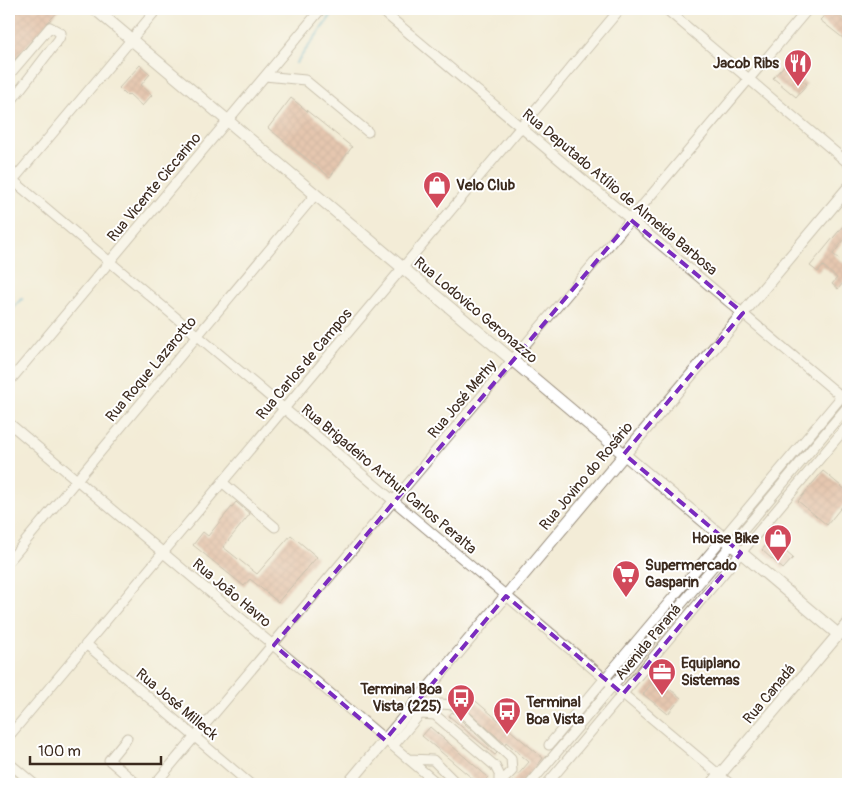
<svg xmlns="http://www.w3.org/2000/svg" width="857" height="793" font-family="Pangolin,sans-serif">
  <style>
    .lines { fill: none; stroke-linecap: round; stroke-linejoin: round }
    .stream { stroke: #49a8c8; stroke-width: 2.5 }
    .building { fill: url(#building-cross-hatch) }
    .minor-casing { stroke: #978b7a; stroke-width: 11 }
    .major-casing { stroke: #978b7a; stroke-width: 13 }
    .minor { stroke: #fff; stroke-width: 9 }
    .major { stroke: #fff; stroke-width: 11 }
    .marked { fill: none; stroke: #7b2cbf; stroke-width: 4; stroke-dasharray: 10 6; stroke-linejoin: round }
    .labels { text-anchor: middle; stroke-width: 4; stroke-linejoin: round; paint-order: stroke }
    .poi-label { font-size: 15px; font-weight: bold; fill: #3b2a1e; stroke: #fff; text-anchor: start }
    .street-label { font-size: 15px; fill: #3b2a1e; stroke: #fff }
  </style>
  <defs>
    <pattern id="building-cross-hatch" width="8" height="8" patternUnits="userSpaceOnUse" patternTransform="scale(1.25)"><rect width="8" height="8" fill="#d6987f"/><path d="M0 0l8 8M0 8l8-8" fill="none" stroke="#af7c67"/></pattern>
  </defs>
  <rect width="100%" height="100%" fill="#fff"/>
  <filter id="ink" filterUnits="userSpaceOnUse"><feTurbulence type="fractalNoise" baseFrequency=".02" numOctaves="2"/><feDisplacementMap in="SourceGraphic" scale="10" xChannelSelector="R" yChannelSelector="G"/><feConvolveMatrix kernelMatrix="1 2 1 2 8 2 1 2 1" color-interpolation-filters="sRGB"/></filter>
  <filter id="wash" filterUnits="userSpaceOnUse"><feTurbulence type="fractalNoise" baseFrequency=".0096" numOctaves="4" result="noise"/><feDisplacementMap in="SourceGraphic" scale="20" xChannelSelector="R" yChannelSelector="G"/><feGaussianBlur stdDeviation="1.12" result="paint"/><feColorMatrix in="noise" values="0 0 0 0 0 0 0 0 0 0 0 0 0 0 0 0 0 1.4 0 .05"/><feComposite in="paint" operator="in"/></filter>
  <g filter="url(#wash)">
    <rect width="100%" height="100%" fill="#f3ecd7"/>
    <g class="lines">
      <!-- stream -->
      <path class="stream" d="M296,63L336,9
        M9,312L22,299"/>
    </g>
    <g id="blocks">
      <!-- building -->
      <path class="building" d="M9,9H60L9,66Z
        M831,9L848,23V42L820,20Z
        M790,59L800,67L795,74L807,84L796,97L773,78Z
        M140,65L150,74L141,85L152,95L142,106L129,94L127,96L119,88Z
        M291,98L352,147L330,177L268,128Z
        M848,220V235L833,254L848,267V277L838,289L832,284L837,278L823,266L818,272L810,266Z
        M823,471L848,492V499L827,525L798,501Z
        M236,502L250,514L223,547L257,574L291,535L317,557L278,602L250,579L244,586L193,545L203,532L208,536Z
        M771,539L793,558L783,569L762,550Z
        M656,678L681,698L668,714L643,694Z
        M458,686L543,758L524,784H510L529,762L506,742L505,744L450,695Z
        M452,712L497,753L495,755L449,716Z
        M430,727L488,777L482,784H479L422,736Z"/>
    </g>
  </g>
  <g filter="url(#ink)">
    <use href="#blocks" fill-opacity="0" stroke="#978b7a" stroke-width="1"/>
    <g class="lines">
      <!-- minor casing -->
      <g class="minor-casing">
        <path id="minor" d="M380,9L842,397
          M666,9L848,163
          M9,75L50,27L61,33L59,39L9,104
          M265,76L305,80L368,132
          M9,177L730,784
          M9,185L157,9
          M9,382L321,9
          M9,423L438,784
          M222,482L275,527
          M9,561L315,195
          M86,644L250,784
          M421,714L435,715L495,766L499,774V784
          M9,736L620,9
          M127,738L109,760L137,784
          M549,745L848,389
          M393,746L420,714L430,707L441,704L454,705L511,758L512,771L499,784
          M408,759L433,760L457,784
          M9,763L34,784
          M155,784L808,9
          M530,784L848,406
          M547,784L848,425"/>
      </g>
      <!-- major casing -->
      <g class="major-casing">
        <path id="major" d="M95,9L839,635
          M348,784L848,188
          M712,784L848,623"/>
      </g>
      <!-- minor -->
      <use href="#minor" class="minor"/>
      <!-- major -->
      <use href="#major" class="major"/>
    </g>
  </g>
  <!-- marked area -->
  <path d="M0 0H857V793H0ZM631,220L743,313L624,454L741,553L623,694L506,596L385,740L274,645Z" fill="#f3ecd7" fill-opacity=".55" fill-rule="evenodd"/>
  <path class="marked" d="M631,220L743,313L624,454L741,553L623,694L506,596L385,740L274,645Z"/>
  <!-- icons -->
  <defs>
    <g id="restaurant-pin" transform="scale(1.4375)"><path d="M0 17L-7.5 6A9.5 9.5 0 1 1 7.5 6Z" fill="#d1495b" stroke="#fff"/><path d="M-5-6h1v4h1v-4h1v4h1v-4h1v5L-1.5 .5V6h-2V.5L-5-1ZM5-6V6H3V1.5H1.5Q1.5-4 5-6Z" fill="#fff"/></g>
    <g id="shop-pin" transform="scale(1.4375)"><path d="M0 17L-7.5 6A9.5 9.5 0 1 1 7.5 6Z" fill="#d1495b" stroke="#fff"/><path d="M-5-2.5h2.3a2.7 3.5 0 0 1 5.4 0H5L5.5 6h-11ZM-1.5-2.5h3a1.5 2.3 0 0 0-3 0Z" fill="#fff"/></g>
    <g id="supermarket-pin" transform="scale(1.4375)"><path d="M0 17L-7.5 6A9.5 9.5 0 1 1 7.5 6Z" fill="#d1495b" stroke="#fff"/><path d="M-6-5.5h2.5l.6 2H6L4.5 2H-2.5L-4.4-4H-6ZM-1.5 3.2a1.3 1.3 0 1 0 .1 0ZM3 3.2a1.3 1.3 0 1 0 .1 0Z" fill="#fff"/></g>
    <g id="office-pin" transform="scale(1.4375)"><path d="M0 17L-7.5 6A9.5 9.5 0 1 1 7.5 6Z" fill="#d1495b" stroke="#fff"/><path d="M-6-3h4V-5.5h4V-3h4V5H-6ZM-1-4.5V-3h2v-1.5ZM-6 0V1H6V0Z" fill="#fff"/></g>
    <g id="bus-pin" transform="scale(1.4375)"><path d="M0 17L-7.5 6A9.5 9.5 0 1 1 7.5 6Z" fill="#d1495b" stroke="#fff"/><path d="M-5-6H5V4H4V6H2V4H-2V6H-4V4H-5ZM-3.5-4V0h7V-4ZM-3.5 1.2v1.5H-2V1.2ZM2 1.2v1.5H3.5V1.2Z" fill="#fff"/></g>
  </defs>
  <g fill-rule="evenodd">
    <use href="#restaurant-pin" x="798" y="63"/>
    <use href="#shop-pin" x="437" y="185"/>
    <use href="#shop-pin" x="778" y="538"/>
    <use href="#supermarket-pin" x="626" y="574"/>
    <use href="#office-pin" x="662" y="672"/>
    <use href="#bus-pin" x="461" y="698"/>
    <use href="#bus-pin" x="507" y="711"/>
  </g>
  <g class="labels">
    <!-- poi labels -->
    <g class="poi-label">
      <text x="779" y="68" text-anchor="end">Jacob Ribs</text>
      <text x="456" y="190">Velo Club</text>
      <text x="759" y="543" text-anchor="end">House Bike</text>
      <text x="645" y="570">Supermercado<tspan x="645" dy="17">Gasparin</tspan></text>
      <text x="681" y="668">Equiplano<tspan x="681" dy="17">Sistemas</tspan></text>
      <text x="442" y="694" text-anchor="end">Terminal Boa<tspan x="442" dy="17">Vista (225)</tspan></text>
      <text x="526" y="707">Terminal<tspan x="526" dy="17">Boa Vista</tspan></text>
    </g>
    <!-- street labels -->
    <g class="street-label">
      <text transform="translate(154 187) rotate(-50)" y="5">Rua Vicente Ciccarino</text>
      <text transform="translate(620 192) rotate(40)" y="5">Rua Deputado Atílio de Almeida Barbosa</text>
      <text transform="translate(476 310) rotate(40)" y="5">Rua Lodovico Geronazzo</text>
      <text transform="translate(304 364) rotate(-50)" y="5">Rua Carlos de Campos</text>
      <text transform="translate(151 369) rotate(-50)" y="5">Rua Roque Lazarotto</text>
      <text transform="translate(462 399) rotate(-50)" y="5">Rua José Merhy</text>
      <text transform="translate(586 476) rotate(-50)" y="5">Rua Jovino do Rosário</text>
      <text transform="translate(389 479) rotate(40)" y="5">Rua Brigadeiro Arthur Carlos Peralta</text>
      <text transform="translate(232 593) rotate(40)" y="5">Rua João Havro</text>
      <text transform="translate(648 642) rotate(-50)" y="5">Avenida Paraná</text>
      <text transform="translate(769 694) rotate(-50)" y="5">Rua Canadá</text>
      <text transform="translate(177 704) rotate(40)" y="5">Rua José Milleck</text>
    </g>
  </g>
  <!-- margin -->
  <rect width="857" height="793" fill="none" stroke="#fff" stroke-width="30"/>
  <!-- scale -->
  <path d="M30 756v8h131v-8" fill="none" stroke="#3b2a1e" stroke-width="2.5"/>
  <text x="38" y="756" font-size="15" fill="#3b2a1e" stroke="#ffffff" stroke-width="4" paint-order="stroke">100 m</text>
</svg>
